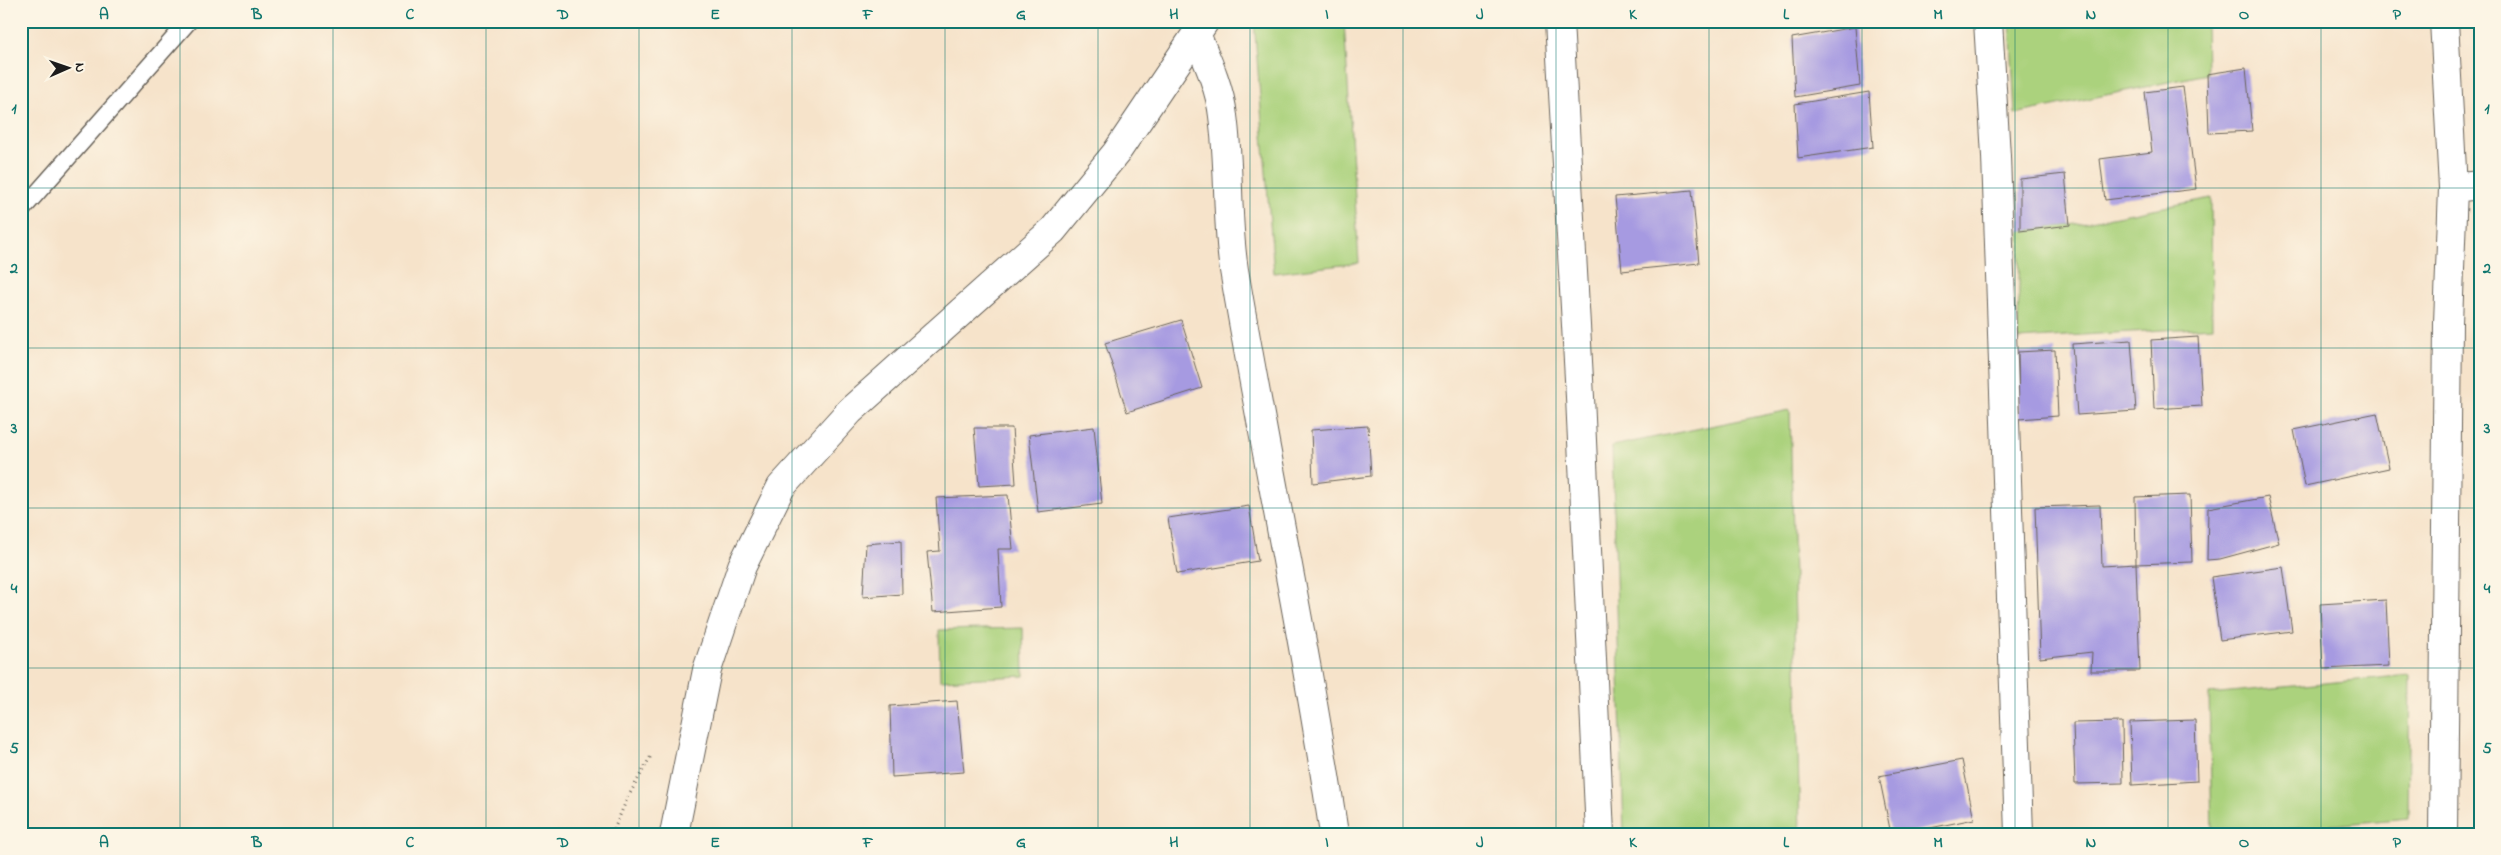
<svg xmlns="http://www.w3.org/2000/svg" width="2501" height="855" font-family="'Indie Flower',sans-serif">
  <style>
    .green { fill: #abd27d; stroke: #64774c }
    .building { fill: #a69ae1 }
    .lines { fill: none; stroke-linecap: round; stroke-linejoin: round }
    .lane-casing { stroke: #686259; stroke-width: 19 }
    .street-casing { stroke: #686259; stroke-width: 30 }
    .path { stroke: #686259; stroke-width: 3; stroke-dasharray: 1 4; stroke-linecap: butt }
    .lane { stroke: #fff; stroke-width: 16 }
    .street { stroke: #fff; stroke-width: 28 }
    .grid { fill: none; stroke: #0f766e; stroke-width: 1; stroke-opacity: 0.55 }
    .neatline { fill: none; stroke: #0f766e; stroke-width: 2 }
    .grid-label { font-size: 16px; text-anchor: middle; font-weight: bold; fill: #0f766e }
  </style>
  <rect width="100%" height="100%" fill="#fcf5e5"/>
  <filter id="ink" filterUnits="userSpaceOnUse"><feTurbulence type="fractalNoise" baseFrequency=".02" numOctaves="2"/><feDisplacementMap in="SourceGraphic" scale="10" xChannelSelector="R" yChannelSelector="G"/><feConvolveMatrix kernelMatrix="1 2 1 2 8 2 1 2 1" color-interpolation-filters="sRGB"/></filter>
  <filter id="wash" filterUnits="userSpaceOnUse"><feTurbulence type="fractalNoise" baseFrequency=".0096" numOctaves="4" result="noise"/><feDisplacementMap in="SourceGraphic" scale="20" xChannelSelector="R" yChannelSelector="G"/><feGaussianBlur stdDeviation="1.12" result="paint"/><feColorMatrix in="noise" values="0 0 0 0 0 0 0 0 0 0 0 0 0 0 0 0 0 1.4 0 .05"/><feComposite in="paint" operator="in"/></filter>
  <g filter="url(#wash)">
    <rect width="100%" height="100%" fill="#f6e3ca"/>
    <!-- green -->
    <path class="green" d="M1254,21H1344L1359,263L1274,273Z
      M2010,21H2206L2207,74L2015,114Z
      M2211,198L2212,327L2018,339L2020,231L2070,225Z
      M1790,410L1800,834H1624L1612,446Z
      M1023,628L1024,676L940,680L939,630Z
      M2410,675L2408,818L2238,834H2212L2209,694Z"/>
    <g id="blocks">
      <!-- building -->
      <path class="building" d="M1855,27L1860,86L1795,97L1792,38Z
        M2246,68L2252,131L2209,133L2207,74Z
        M2183,87L2196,189L2105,200L2100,159L2152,152L2145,92Z
        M1869,92L1873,147L1798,158L1795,104Z
        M2065,174L2070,225L2020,231V179Z
        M1692,190L1699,263L1622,271L1615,197Z
        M1181,320L1202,388L1127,412L1105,343Z
        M2198,337L2202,406L2154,409L2151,340Z
        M2131,340L2136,411L2077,415L2072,344Z
        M2055,350L2058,416L2019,419L2018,352Z
        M2377,413L2389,468L2305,486L2294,430Z
        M1368,426L1371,476L1313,483L1311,430Z
        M1094,427L1102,504L1038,512L1029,435Z
        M974,428H1012L1016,484L979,486Z
        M1008,495L1013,549H998L1001,607L933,612L927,552L940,551L936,498Z
        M2190,495L2192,562L2136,564L2135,497Z
        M2268,497L2279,543L2220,559L2207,560L2208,508Z
        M2100,505L2102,566L2136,564L2140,671H2091L2092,652L2040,658L2035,507Z
        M1249,506L1258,561L1177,574L1168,518Z
        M901,541L902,594L863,597L866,544Z
        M2283,567L2292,631L2220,640L2211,577Z
        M2386,600L2389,666L2323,669L2320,604Z
        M957,701L964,772L892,777L890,706Z
        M2195,720L2197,781L2132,785L2130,722Z
        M2122,722L2123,783L2075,784L2073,723Z
        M1962,760L1974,819L1901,834H1891L1879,776Z"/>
    </g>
  </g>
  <g filter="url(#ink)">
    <use href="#blocks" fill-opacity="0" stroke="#686259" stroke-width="1"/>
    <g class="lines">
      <!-- lane casing -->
      <g class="lane-casing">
        <path id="lane" d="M21,211L189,21"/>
      </g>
      <!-- street casing -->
      <g class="street-casing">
        <path id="street" d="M1559,21L1580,397L1600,834
          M1988,21L1996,156L2019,834
          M1196,34C1207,60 1220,88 1223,116C1230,167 1226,219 1234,270C1266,459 1306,645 1334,834
          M2453,188L2480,185
          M674,834L707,670L742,566L781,487L850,411L1053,230L1116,153L1205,21
          M2443,834L2448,323L2453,188L2444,21"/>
      </g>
      <!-- path -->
      <path class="path" d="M612,834L627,799L652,754"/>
      <!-- lane -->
      <use href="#lane" class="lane"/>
      <!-- street -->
      <use href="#street" class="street"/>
    </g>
  </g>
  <!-- grid -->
  <path class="grid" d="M180,21V834M333,21V834M486,21V834M639,21V834M792,21V834M945,21V834M1098,21V834M1250,21V834M1403,21V834M1556,21V834M1709,21V834M1862,21V834M2015,21V834M2168,21V834M2321,21V834M21,188H2480M21,348H2480M21,508H2480M21,668H2480"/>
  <!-- margin -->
  <rect width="2501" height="855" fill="none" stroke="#fcf5e5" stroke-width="55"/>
  <!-- north arrow -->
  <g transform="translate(68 68) rotate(88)" stroke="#fcf5e5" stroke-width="4" paint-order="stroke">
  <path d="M0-4L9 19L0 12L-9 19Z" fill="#1c1c1c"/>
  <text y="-8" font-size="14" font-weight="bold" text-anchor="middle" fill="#1c1c1c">N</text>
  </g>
  <rect x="28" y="28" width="2446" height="800" class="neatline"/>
  <g class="grid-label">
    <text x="104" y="19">A</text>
    <text x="257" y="19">B</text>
    <text x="410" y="19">C</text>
    <text x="563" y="19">D</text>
    <text x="715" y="19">E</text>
    <text x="868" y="19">F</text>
    <text x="1021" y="19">G</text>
    <text x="1174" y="19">H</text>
    <text x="1327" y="19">I</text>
    <text x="1480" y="19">J</text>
    <text x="1633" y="19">K</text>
    <text x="1786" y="19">L</text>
    <text x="1938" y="19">M</text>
    <text x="2091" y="19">N</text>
    <text x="2244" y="19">O</text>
    <text x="2397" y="19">P</text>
    <text x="14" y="113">1</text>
    <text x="2487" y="113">1</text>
    <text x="14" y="273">2</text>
    <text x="2487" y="273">2</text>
    <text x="14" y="433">3</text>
    <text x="2487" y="433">3</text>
    <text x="14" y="593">4</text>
    <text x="2487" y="593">4</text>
    <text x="14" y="753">5</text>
    <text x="2487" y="753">5</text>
    <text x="104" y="847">A</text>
    <text x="257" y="847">B</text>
    <text x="410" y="847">C</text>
    <text x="563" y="847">D</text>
    <text x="715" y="847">E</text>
    <text x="868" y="847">F</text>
    <text x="1021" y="847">G</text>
    <text x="1174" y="847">H</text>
    <text x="1327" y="847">I</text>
    <text x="1480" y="847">J</text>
    <text x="1633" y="847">K</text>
    <text x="1786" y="847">L</text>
    <text x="1938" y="847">M</text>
    <text x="2091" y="847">N</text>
    <text x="2244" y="847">O</text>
    <text x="2397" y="847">P</text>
  </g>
</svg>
